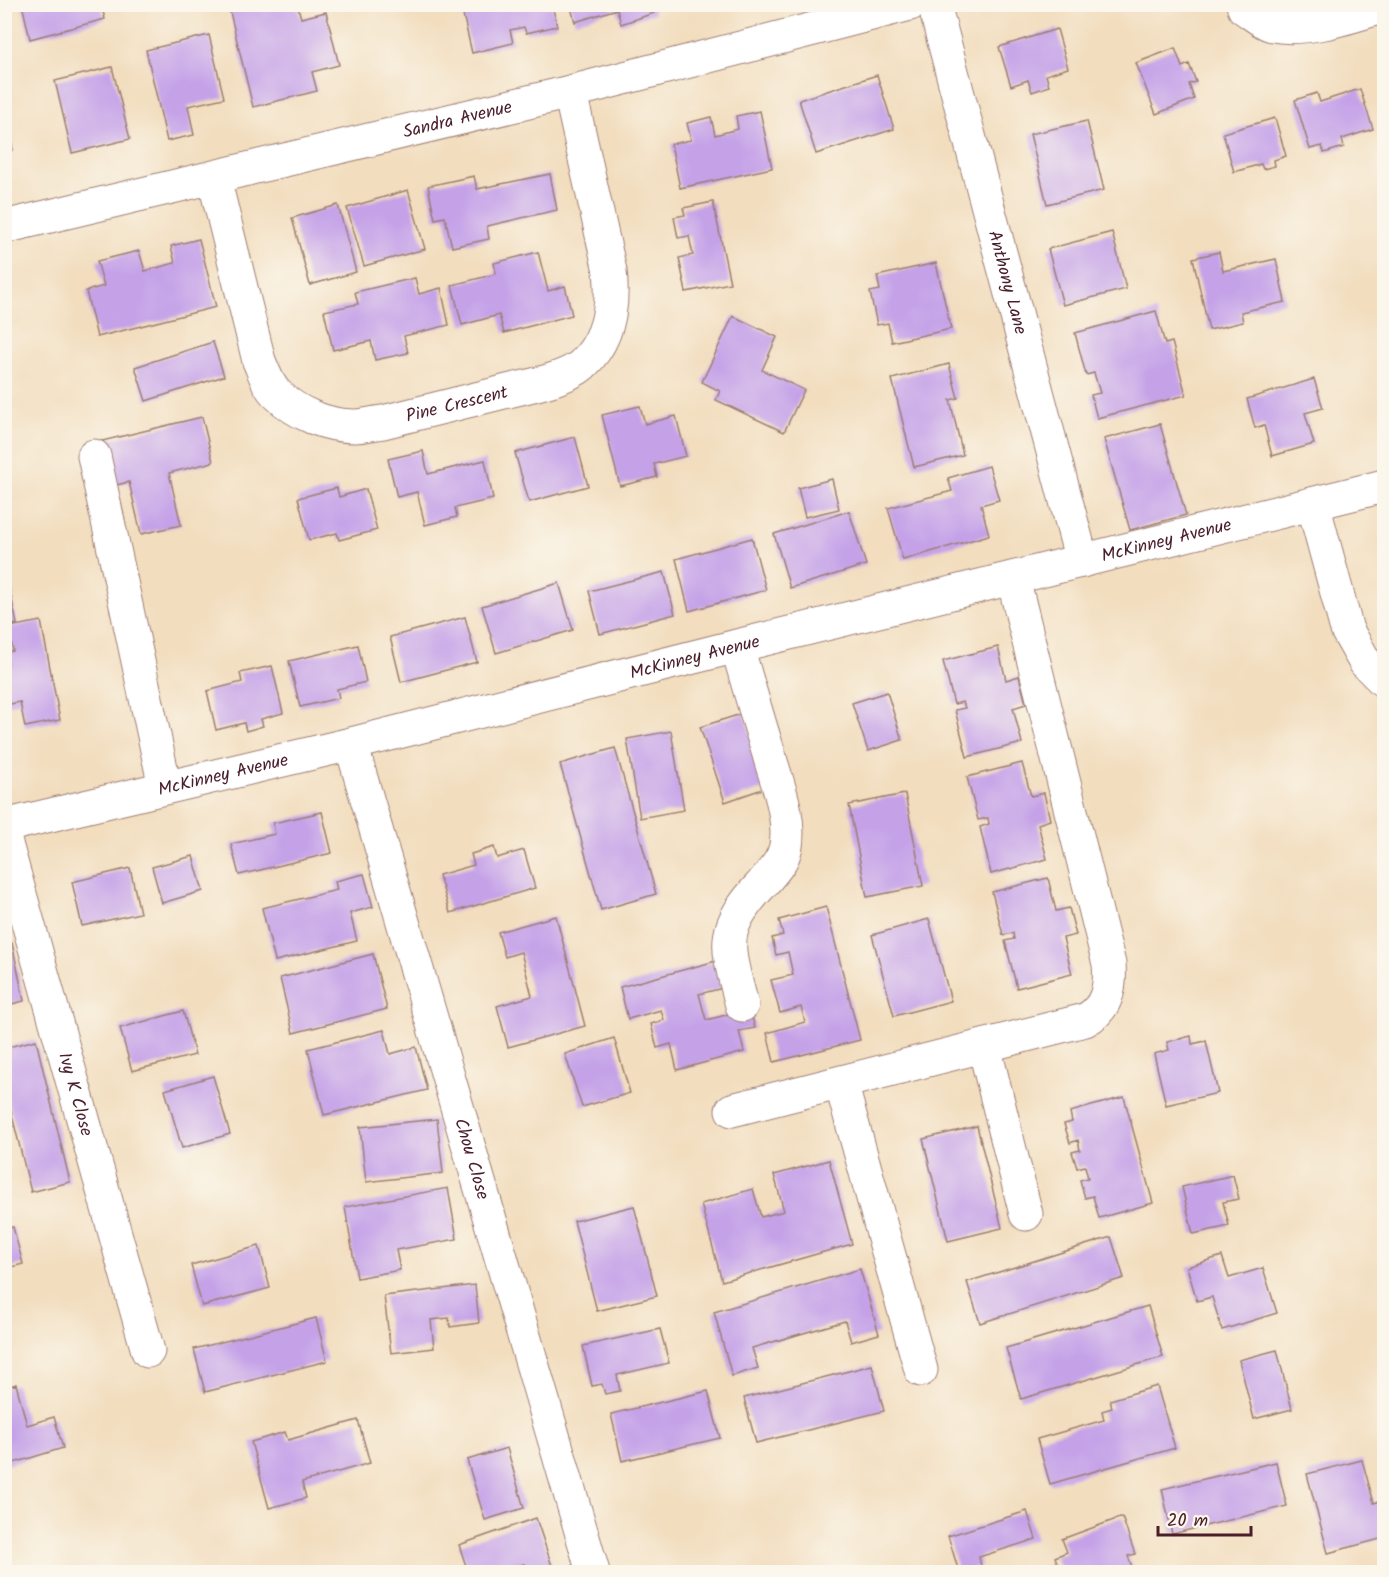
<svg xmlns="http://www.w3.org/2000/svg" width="1389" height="1577" font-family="Kalam,sans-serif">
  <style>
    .building { fill: #c5a2e8 }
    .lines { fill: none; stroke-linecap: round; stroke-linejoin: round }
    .minor-casing { stroke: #9e7e74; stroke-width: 35 }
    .minor { stroke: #fff; stroke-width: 33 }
    .labels { text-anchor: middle; stroke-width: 6; stroke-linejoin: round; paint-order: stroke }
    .street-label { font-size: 18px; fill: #4a1f2b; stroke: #fbf7ec }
  </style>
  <rect width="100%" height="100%" fill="#fbf7ec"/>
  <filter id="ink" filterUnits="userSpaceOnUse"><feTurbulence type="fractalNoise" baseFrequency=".0167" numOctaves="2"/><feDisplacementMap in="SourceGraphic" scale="12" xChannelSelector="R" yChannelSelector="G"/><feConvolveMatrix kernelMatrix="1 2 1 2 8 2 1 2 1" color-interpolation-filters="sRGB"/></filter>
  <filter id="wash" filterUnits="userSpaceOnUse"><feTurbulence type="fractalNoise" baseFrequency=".008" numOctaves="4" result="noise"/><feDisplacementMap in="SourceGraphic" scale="24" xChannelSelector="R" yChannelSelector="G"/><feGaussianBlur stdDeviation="1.35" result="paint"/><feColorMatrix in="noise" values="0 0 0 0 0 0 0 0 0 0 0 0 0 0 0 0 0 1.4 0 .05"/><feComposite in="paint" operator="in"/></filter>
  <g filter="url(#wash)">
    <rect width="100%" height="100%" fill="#f2ddbe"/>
    <g id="blocks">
      <!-- building -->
      <path class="building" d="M22,4H101L105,19L30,39Z
        M228,4H297L301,18L326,12L339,65L312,72L317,91L253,107Z
        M487,4H552L557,26L526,33L524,27L510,30L513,43L472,53L462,10Z
        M570,4H652L654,13L621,24L617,9L575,22Z
        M1133,4H1152V5L1134,10Z
        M1057,29L1068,68L1046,75L1049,86L1032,92L1028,80L1011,86L999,47Z
        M209,35L224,98L188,106L194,135L167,141L146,50Z
        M1175,48L1182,67L1189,64L1196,82L1189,84L1194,99L1156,114L1136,63Z
        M112,67L130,139L72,153L55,81Z
        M877,75L894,129L816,154L799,100Z
        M1360,89L1373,129L1342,139L1344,147L1324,153L1322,146L1310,149L1295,100L1317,93L1320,102Z
        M760,111L772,168L680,188L671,144L691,140L687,123L711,117L715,135L738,129L736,116Z
        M4,113L13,150L4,153Z
        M1275,118L1286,156L1274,160L1275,166L1263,169L1261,164L1234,172L1223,133Z
        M1087,121L1104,190L1047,204L1030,134Z
        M550,174L557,210L487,226L489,239L452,247L445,217L435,219L428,186L474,176L477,189Z
        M408,190L425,249L364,266L347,208Z
        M713,202L730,283L686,292L679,258L693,255L689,236L678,238L674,217L685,215L683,208Z
        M338,205L356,272L310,285L292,218Z
        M1112,232L1126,289L1063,305L1048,249Z
        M199,239L216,307L97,337L86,291L104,286L97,261L139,251L145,271L175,263L171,246Z
        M538,252L548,291L565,286L572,315L504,333L499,315L462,325L452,285L496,274L494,263Z
        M1219,252L1223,271L1276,259L1285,302L1241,312L1243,322L1209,330L1193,258Z
        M936,263L951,329L892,342L888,323L877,325L870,292L880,290L877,276Z
        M415,278L419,294L441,288L449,325L404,336L408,353L375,360L371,341L333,350L324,311L358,304L355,292Z
        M1156,311L1165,344L1172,342L1186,395L1097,418L1091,395L1100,393L1094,373L1086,375L1075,333Z
        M733,316L777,337L762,370L804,390L784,432L716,400L720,391L702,382Z
        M213,342L224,376L146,401L135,367Z
        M949,364L958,398L950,400L963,455L914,467L892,379Z
        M1314,379L1323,408L1305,413L1314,444L1272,456L1264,425L1255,428L1247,399Z
        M640,406L645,424L676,416L686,456L654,464L657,477L620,486L602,415Z
        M202,417L213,462L169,473L181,525L141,534L129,482L112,486L102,441Z
        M1160,424L1186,515L1130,530L1104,439Z
        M575,437L588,486L529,502L515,453Z
        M423,451L428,474L485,460L493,499L455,508L457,517L425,525L417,492L397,497L388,459Z
        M989,466L999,500L981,505L989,535L903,560L888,508L952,491L948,478Z
        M832,479L839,509L805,517L798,488Z
        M337,488L339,497L366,489L377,530L339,540L337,533L309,540L298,498Z
        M849,511L866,565L790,588L774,534Z
        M752,538L766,590L689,611L676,559Z
        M4,563L17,624L4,627Z
        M664,572L675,614L600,634L589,591Z
        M559,583L573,630L496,653L482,606Z
        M465,617L477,662L401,682L390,637Z
        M41,621L60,720L25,727L20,702L5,705V665L8,664L6,652L13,651L9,627Z
        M358,645L366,682L337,689L339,698L300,707L289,661Z
        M998,647L1006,680L1019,676L1026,704L1013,708L1022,743L967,757L955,710L965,708L963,702L954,704L943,661Z
        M272,666L283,713L261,719L263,726L246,731L244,723L216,730L207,691L242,682L240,673Z
        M887,692L902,740L868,751L852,703Z
        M744,713L768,787L725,802L700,727Z
        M671,731L684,810L640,818L627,739Z
        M615,748L656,894L601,910L560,764Z
        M1022,763L1031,796L1044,793L1050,820L1038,824L1047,859L991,874L980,827L989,824L988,818L978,820L967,777Z
        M905,794L923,886L867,897L849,805Z
        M322,812L332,853L239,875L231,844L275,834L273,823Z
        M494,847L497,858L524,850L535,888L450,913L439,875L474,865L471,854Z
        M193,856L203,891L162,903L152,867Z
        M130,868L140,913L82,926L72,882Z
        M364,874L373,907L350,913L357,941L275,961L262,908L337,890L335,881Z
        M1048,878L1056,911L1069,908L1076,935L1063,938L1072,974L1017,988L1005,941L1014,939L1013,933L1003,935L992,892Z
        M826,907L860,1040L774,1062L767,1033L805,1022L801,1007L780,1013L771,980L793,975L788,952L776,955L772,938L783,935L779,920Z
        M556,916L585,1026L508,1047L497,1006L532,996L521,952L505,957L498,932Z
        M929,919L951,1001L894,1016L872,935Z
        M12,943L24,1001L4,1006V944Z
        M373,954L387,1009L293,1033L280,978Z
        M716,961L723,988L699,994L706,1020L750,1009L755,1028L739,1031L744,1052L677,1070L671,1044L657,1048L651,1024L664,1020L661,1010L628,1019L620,987Z
        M183,1011L195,1055L132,1071L120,1028Z
        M384,1030L390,1054L416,1047L427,1090L324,1115L308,1049Z
        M1191,1036L1192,1044L1206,1041L1218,1093L1166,1105L1154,1054L1169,1050L1167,1042Z
        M614,1038L630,1093L582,1107L565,1054Z
        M36,1040L70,1182L31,1192L4,1083V1048Z
        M213,1076L230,1134L182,1148L165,1090Z
        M1124,1097L1153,1203L1099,1218L1093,1196L1085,1198L1080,1180L1088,1178L1085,1166L1077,1168L1072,1152L1080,1150L1078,1140L1070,1143L1064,1124L1072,1122L1070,1112Z
        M437,1119L443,1173L366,1182L360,1127Z
        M977,1126L1002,1228L948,1241L923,1139Z
        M829,1160L852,1244L722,1281L701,1204L753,1189L761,1217L784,1211L774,1175Z
        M1233,1175L1239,1199L1223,1202L1229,1226L1193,1234L1182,1187Z
        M448,1188L457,1239L396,1250L400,1270L357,1278L345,1207Z
        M634,1206L657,1296L597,1311L574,1221Z
        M13,1227L23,1264L4,1269V1229Z
        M1111,1237L1124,1278L980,1323L967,1282Z
        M259,1246L270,1288L202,1306L191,1265Z
        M1222,1256L1229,1278L1263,1268L1277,1313L1222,1330L1212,1297L1197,1301L1187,1267Z
        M860,1269L879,1334L851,1342L845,1321L752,1348L758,1368L732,1376L714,1312Z
        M475,1285L479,1323L450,1327L449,1318L431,1320L434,1348L391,1353L384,1296Z
        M1148,1306L1163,1357L1021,1399L1006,1348Z
        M316,1318L327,1361L205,1392L194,1349Z
        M660,1329L669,1363L617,1375L620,1391L605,1394L602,1384L592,1386L583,1346Z
        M1277,1350L1292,1409L1254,1419L1239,1360Z
        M872,1365L884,1411L756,1443L744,1398Z
        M16,1384L27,1425L54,1417L63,1448L4,1466V1388Z
        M1157,1386L1175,1448L1050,1484L1037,1439L1104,1420L1102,1411L1112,1408L1110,1400Z
        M708,1391L720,1438L622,1461L611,1414Z
        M358,1420L370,1463L302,1482L306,1498L269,1508L251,1442L285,1432L288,1440Z
        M507,1448L524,1508L485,1520L467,1460Z
        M1362,1460L1374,1503L1384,1500V1538L1328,1553L1307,1474Z
        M1276,1462L1287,1506L1172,1534L1162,1489Z
        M1027,1511L1036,1539L979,1557L981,1566L959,1572L948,1536Z
        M1122,1517L1135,1554L1128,1556L1134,1572H1061L1055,1557L1067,1552L1062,1539Z
        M536,1518L554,1572H527L524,1564L509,1569L510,1572H468L459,1545Z"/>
    </g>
  </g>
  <g filter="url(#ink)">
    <use href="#blocks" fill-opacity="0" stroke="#9e7e74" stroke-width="1.5"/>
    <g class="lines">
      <!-- minor casing -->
      <g class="minor-casing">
        <g id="minor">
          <path id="s1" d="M934,4L1082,561"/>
          <path d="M1243,4L1244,8C1252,13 1263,23 1272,25C1307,32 1352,16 1384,6"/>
          <path id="s2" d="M214,178L259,361C264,372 268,386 277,394C297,414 327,426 355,426C364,426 374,423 383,422C422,412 461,403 500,393C522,387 565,380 582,365C609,340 614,306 610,271L570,92"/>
          <path id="s3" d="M4,227L570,92L910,4"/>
          <path d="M94,456L165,787"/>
          <path d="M1313,504L1347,630L1365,662L1384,681"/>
          <path d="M737,646C747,681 757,716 768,751C776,781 791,814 786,846C783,862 772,872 762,884C718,931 727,947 742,1005"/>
          <path id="s4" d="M351,744L593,1572"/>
          <path id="s5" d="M4,826L351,744L737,646L1384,486"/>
          <path id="s6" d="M4,837L148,1351"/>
          <path d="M984,1046L1026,1214"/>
          <path d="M841,1083L921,1370"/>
          <path d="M732,1110L1085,1020C1107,1009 1111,987 1109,964L1013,578"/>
        </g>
      </g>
      <!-- minor -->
      <use href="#minor" class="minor"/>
    </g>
  </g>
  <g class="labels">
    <!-- street labels -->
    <g class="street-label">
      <text dy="6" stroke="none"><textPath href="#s3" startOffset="466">Sandra Avenue</textPath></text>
      <text dy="6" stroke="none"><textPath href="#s1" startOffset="288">Anthony Lane</textPath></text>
      <text dy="6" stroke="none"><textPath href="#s2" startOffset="417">Pine Crescent</textPath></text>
      <text dy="6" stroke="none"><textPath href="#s5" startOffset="1197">McKinney Avenue</textPath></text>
      <text dy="6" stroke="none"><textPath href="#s5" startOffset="711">McKinney Avenue</textPath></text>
      <text dy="6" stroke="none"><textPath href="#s5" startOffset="225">McKinney Avenue</textPath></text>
      <text dy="6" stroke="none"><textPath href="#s6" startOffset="267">Ivy K Close</textPath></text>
      <text dy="6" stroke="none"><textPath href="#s4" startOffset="432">Chou Close</textPath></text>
    </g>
  </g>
  <!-- margin -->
  <rect width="1389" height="1577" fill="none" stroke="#fbf7ec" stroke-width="24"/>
  <!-- scale -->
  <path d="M1158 1526v9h93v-9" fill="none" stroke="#4a1f2b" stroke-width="3"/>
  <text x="1167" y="1526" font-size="18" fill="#4a1f2b" stroke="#fbf7ec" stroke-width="4.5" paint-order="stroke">20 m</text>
</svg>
